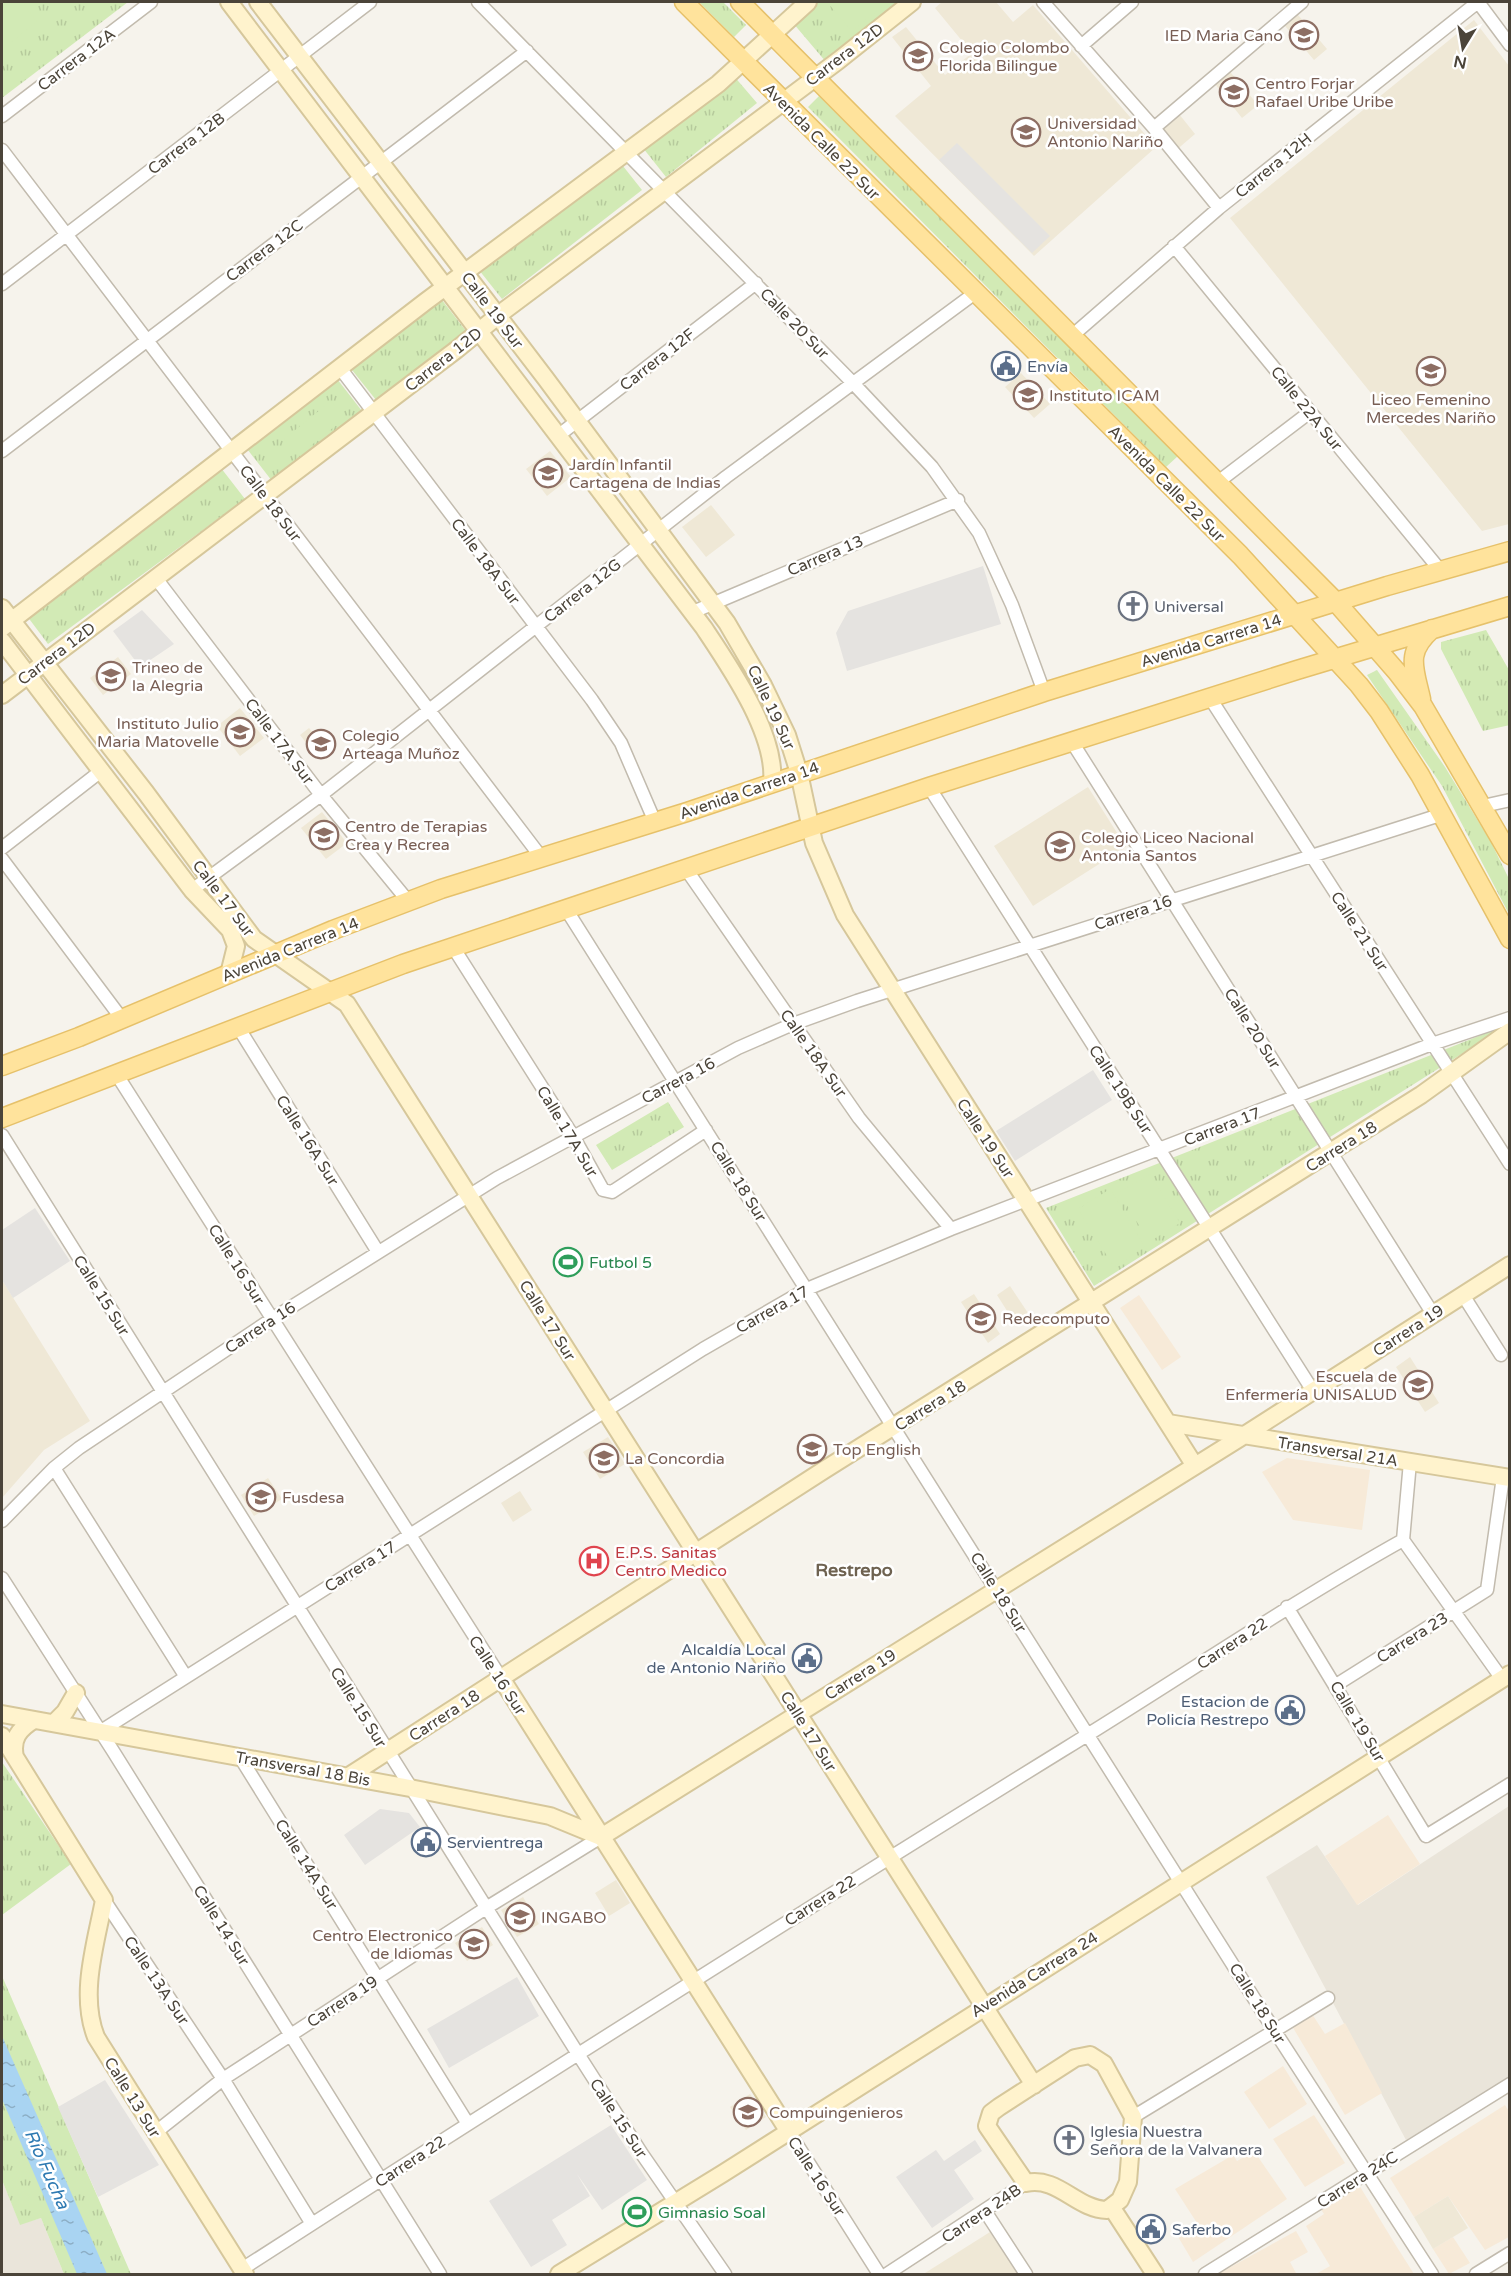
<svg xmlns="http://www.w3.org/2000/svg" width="1511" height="2276" font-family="'Varela Round',sans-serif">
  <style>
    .residential { fill: #eae5da }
    .commercial { fill: #f7ead8 }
    .education { fill: #efe8d6 }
    .grass { fill: url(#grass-tufts) }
    .garden { fill: #d2eab5 }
    .parking { fill: #e5e3e0 }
    .water { fill: url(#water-ripples) }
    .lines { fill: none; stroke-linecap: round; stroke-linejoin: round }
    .street-casing { stroke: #c2bbae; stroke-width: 15 }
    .secondary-casing { stroke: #d6c79b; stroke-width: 20 }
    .primary-casing { stroke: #e6c16a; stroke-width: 21 }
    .street { stroke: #fff; stroke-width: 12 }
    .secondary { stroke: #fff3cd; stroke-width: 16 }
    .primary { stroke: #ffe39c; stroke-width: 18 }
    .labels { text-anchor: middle; stroke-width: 5; stroke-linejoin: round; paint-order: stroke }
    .education-label { font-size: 16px; fill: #785e54; stroke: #fff; text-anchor: start }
    .street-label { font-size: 16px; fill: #4b4439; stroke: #fff }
    .service-label { font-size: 16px; fill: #4e5e75; stroke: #fff; text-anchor: start }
    .worship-label { font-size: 16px; fill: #5b616d; stroke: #fff; text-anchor: start }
    .leisure-label { font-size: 16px; fill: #27864d; stroke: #fff; text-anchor: start }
    .health-label { font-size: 16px; fill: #be3a42; stroke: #fff; text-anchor: start }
    .neighbourhood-label { font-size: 18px; font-weight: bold; fill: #6e6250; stroke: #fff }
    .water-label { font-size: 18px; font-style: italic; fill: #2e7ab2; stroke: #fff }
  </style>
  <defs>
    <pattern id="grass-tufts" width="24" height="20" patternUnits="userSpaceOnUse" patternTransform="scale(1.5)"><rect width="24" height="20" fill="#d2eab5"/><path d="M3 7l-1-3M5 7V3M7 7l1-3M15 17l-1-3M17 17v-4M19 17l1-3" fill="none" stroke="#b6ca9c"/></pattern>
    <pattern id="water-ripples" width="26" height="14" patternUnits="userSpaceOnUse" patternTransform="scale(1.5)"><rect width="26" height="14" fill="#a9d4f2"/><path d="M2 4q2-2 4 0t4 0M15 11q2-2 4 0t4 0" fill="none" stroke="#8caec5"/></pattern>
  </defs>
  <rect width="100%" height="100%" fill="#f6f3ec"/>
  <!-- residential -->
  <path class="residential" d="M1509,1806V2078L1406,2140L1266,1877L1317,1845L1358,1905Z
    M2,2180L20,2224L41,2218L64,2274H2Z"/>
  <!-- commercial -->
  <path class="commercial" d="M1139,1295L1181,1357L1162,1370L1120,1308Z
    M1287,1458L1370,1470L1362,1530L1293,1520L1262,1472Z
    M1388,1815L1420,1864L1357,1905L1325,1856Z
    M1312,2014L1325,2034L1345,2023L1382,2093L1345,2115L1292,2026Z
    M1283,2066L1307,2104L1269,2129L1244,2092Z
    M1505,2105L1510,2113L1509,2237L1485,2250L1448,2196L1414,2217L1390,2178Z
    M1314,2115L1345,2163L1305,2187L1273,2139Z
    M1254,2151L1287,2199L1193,2262L1177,2235L1197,2223L1175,2189L1233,2155L1237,2161Z
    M1359,2185L1395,2244L1414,2274H1316L1330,2266L1306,2226L1324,2214L1320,2208Z
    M1296,2231L1308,2252L1290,2262L1296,2273L1294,2274H1218Z
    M1453,2237L1470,2263L1449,2274L1433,2249Z"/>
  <!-- education -->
  <path class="education" d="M942,2H996L1013,22L1033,5L1156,147L1034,256L895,116L931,86L892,37L906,27L945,75L972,53L935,8Z
    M1293,9L1327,49L1314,60L1280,20Z
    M1474,20L1509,66V524L1482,531L1230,218Z
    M1226,67L1258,105L1242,118L1211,79Z
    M1175,109L1195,134L1174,152L1154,128Z
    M1021,373L1050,404L1034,418L1005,387Z
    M550,451L571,477L547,496L526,469Z
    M711,505L735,535L706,557L682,527Z
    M118,657L131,674L103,695L90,678Z
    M240,708L264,738L240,756L217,726Z
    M309,728L321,742L329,736L337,746L319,759L300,735Z
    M1088,787L1126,847L1033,906L994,846Z
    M322,812L347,843L326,859L301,828Z
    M2,1280L90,1421L44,1450L2,1498Z
    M1010,1286L1030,1316L1016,1325L997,1295Z
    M974,1294L1000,1334L988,1343L961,1302Z
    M1410,1357L1439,1403L1425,1412L1396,1367Z
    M814,1433L827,1455L811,1465L798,1443Z
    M608,1437L625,1464L600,1479L583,1452Z
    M268,1478L282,1499L254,1516L241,1495Z
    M520,1491L532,1510L513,1522L501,1503Z
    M616,1880L630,1903L609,1916L595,1893Z
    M523,1897L539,1924L517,1937L501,1910Z
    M482,1927L493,1945L467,1961L455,1943Z
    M750,2094L766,2117L746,2130L730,2107Z
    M1448,2196L1468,2228L1433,2249L1414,2217Z
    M990,2232L1018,2274H923L925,2273Z"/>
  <!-- grass -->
  <path class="grass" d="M2,2H128L2,98Z
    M699,2H723L746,25L734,37Z
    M818,2H897L826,62L793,23Z
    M733,75L757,103L666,177L643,148Z
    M819,96L1178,456L1166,467L808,107Z
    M619,161L642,190L502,299L479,270Z
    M438,295L466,331L376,400L348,365Z
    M334,375L362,411L272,481L244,445Z
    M221,468L245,499L48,644L24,612Z
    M1486,630L1509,670L1510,725L1483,731L1441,649V642Z
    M1377,670L1445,767L1491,842L1509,879V914L1442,786L1367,675Z
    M1509,1024L1094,1286L1046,1208Z
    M668,1102L684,1127L612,1170L596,1145Z
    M2,1762L71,1864L2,1915Z
    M2,1976L131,2274H64L41,2218L20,2225L2,2180Z"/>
  <!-- garden -->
  <path class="garden" d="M2,2H22L37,22L2,49Z
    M827,2H888L852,31Z
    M331,401L345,418L298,456L284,439Z
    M1150,1174L1180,1223L1149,1242L1119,1192Z
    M1110,1189L1145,1247L1114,1267L1078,1209Z"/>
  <!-- parking -->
  <path class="parking" d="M957,143L1050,236L1032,253L939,160Z
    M983,566L1001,624L847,671L836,633L848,611Z
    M142,610L174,644L140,667L113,631Z
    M1093,1070L1112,1100L1015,1161L996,1131Z
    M35,1208L70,1261L13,1298L2,1280V1230Z
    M380,1809L409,1813L420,1827L365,1865L344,1835Z
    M517,1977L539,2016L449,2068L427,2029Z
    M105,2080L159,2165L98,2197L58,2107Z
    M611,2125L647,2180L602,2210L577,2174L590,2196L552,2220L567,2245L531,2267L489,2201Z
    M975,2140L982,2151L954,2170L974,2199L932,2228L896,2177L936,2150L944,2161Z"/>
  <!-- water -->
  <path class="water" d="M2,2036L107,2274H77L2,2099Z"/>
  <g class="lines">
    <!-- street casing -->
    <g class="street-casing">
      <path id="street" d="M478,2L853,383L932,467L979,533L1012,605L1044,692
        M1043,2L1154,128L1219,208
        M1478,2L1510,45
        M1081,46L1132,2
        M2,116L151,2
        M1154,128L1302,2
        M2,150L541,857
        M1174,246L1440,570
        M2,284L370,2
        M1073,335L1219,208L1478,2
        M340,368L592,700L621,743L655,822
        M559,435L756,283
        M2,451L527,51
        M1218,482L1310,412
        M155,577L321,795L408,901
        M693,612L958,500
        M1210,698L1510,1164
        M1072,742L1433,1314
        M929,787L1313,1391
        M1483,806L1510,800
        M2,848L101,771
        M2,859L122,1019
        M686,869L859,1118L951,1229
        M192,890L321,795L726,477L975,293
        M566,909L1274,2030L1432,2274
        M453,947L573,1136L603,1190L612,1192L706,1130
        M238,1027L378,1252
        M117,1075L501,1678
        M2,1135L578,2054L642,2154L725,2274
        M1463,1295L1501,1355
        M54,1468L186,1677
        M2,1521L54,1468L79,1448L272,1319L497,1178L738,1048L793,1024L857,1001L1443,814
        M1403,1540L1502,1679
        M1403,1540L1410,1462
        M2,1578L113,1751L440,2274
        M1287,1607L1426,1836L1510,1784
        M1336,1685L1487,1590L1503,1477
        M101,1731L703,1349L807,1289L951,1229L1432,1044L1510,1018
        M240,1757L468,2124
        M104,1900L223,2079L312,2224
        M1133,2117L1328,1998
        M156,2132L223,2079L486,1908L601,1837
        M789,2132L879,2274
        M985,2211L1026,2274
        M242,2269C514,2094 788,1920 1063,1750C1177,1680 1287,1605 1403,1540
        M887,2274L1026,2183
        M1205,2274L1510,2084
        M1476,2274L1510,2253"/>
    </g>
    <!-- secondary casing -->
    <g class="secondary-casing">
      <path id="secondary" d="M229,2L704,628C730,667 777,735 772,783
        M258,2L546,379L727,623L763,685L787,735L799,773L814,843L845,915L1195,1466
        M2,608L146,793L254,939L347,1004L1034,2085
        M2,628L425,302L718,84L808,2
        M2,641L192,890L230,930L236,946L229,974
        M2,695L456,350L505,310L839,60L912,2
        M1168,1423L1510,1478
        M501,1678L789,2132
        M2,1714L410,1788L550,1816L601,1837L1243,1436L1510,1265
        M54,1723L65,1712L76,1693
        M2,1736L104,1900C96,1943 79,1994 96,2037L245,2274
        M15,1757C11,1739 19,1729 34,1720
        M349,1776L824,1470L1421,1095L1510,1031
        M1090,2055L1104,2064L1133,2117L1128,2182L1120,2200L1107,2210C1076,2209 1058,2176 1026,2183L987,2126L991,2113L999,2107L1075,2058Z
        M1112,2208L1155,2274
        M559,2274L722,2174L1510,1674"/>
    </g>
    <!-- primary casing -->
    <g class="primary-casing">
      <path id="primary" d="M684,2L1240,555L1359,685L1379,711L1420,775L1510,939
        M740,2L1336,602L1397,672L1423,706L1510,855
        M1421,699C1414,667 1405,653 1432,629
        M2,1066L79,1037L333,930L441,889L687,812L1044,692L1387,586L1510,551
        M2,1118L403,964L929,787L1297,670L1510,606"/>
    </g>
    <!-- street -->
    <use href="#street" class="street"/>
    <!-- secondary -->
    <use href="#secondary" class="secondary"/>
    <!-- primary -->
    <use href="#primary" class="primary"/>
  </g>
  <!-- icons -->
  <defs>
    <g id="school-ring" transform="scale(1.5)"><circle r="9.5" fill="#fff" stroke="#8d6e63" stroke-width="1.5"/><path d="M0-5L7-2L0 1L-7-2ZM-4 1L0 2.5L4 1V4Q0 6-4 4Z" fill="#8d6e63"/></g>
    <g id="university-ring" transform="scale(1.5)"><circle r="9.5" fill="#fff" stroke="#8d6e63" stroke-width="1.5"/><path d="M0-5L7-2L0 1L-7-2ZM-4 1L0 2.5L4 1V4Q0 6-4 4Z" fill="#8d6e63"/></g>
    <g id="civic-ring" transform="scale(1.5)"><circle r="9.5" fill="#fff" stroke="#5c6f8a" stroke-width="1.5"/><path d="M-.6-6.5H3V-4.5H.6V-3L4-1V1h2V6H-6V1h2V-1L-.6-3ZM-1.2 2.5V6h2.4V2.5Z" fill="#5c6f8a"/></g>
    <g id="church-ring" transform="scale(1.5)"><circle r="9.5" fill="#fff" stroke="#6b7280" stroke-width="1.5"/><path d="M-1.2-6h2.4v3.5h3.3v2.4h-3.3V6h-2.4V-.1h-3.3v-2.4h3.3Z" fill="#6b7280"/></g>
    <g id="stadium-ring" transform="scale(1.5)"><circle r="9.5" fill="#fff" stroke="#2e9e5b" stroke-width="1.5"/><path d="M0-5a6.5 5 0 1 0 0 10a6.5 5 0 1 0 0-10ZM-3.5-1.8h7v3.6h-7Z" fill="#2e9e5b"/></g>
    <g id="hospital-ring" transform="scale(1.5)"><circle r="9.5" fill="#fff" stroke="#e0444e" stroke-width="1.5"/><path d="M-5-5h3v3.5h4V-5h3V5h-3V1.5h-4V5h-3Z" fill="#e0444e"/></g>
  </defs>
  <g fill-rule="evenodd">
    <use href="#school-ring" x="1304" y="35"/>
    <use href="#school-ring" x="918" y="56"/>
    <use href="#university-ring" x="1234" y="92"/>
    <use href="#university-ring" x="1026" y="132"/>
    <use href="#civic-ring" x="1006" y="366"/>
    <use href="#school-ring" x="1431" y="371"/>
    <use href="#university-ring" x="1028" y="395"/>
    <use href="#school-ring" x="548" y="473"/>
    <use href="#church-ring" x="1133" y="606"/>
    <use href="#school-ring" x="111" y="676"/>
    <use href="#school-ring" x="240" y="732"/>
    <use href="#school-ring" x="321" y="744"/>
    <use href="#school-ring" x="324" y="835"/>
    <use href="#school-ring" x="1060" y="846"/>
    <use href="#stadium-ring" x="568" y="1262"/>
    <use href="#university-ring" x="981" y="1318"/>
    <use href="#university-ring" x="1418" y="1385"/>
    <use href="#university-ring" x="812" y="1449"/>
    <use href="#university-ring" x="604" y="1458"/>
    <use href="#university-ring" x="261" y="1497"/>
    <use href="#hospital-ring" x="594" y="1561"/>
    <use href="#civic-ring" x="807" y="1658"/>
    <use href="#civic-ring" x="1290" y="1710"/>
    <use href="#civic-ring" x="426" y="1842"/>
    <use href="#university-ring" x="520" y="1917"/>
    <use href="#university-ring" x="474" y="1944"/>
    <use href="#university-ring" x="748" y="2112"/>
    <use href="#church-ring" x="1069" y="2140"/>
    <use href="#stadium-ring" x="637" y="2212"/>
    <use href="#civic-ring" x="1151" y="2229"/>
  </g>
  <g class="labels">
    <!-- education labels -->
    <g class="education-label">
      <text x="1283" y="41" text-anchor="end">IED Maria Cano</text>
      <text x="939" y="53">Colegio Colombo<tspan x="939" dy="18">Florida Bilingue</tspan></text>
      <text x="1255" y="89">Centro Forjar<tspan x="1255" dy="18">Rafael Uribe Uribe</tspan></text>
      <text x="1047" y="129">Universidad<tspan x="1047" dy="18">Antonio Nariño</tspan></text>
      <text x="1049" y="401">Instituto ICAM</text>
      <text x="1431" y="405" text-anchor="middle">Liceo Femenino<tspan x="1431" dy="18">Mercedes Nariño</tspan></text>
      <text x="569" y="470">Jardín Infantil<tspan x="569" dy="18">Cartagena de Indias</tspan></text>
      <text x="132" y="673">Trineo de<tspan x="132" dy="18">la Alegria</tspan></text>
      <text x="219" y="729" text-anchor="end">Instituto Julio<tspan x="219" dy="18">Maria Matovelle</tspan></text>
      <text x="342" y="741">Colegio<tspan x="342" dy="18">Arteaga Muñoz</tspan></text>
      <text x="345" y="832">Centro de Terapias<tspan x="345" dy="18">Crea y Recrea</tspan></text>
      <text x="1081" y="843">Colegio Liceo Nacional<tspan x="1081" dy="18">Antonia Santos</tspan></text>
      <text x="1002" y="1324">Redecomputo</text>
      <text x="1397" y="1382" text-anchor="end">Escuela de<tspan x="1397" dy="18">Enfermería UNISALUD</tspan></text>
      <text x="833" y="1455">Top English</text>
      <text x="625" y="1464">La Concordia</text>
      <text x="282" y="1503">Fusdesa</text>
      <text x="541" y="1923">INGABO</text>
      <text x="453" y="1941" text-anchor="end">Centro Electronico<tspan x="453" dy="18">de Idiomas</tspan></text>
      <text x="769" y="2118">Compuingenieros</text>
    </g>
    <!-- street labels -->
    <g class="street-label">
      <text transform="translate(844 54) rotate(-37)" y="6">Carrera 12D</text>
      <text transform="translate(76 59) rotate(-37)" y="6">Carrera 12A</text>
      <text transform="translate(822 141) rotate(45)" y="6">Avenida Calle 22 Sur</text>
      <text transform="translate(186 143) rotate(-37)" y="6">Carrera 12B</text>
      <text transform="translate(1273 165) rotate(-39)" y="6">Carrera 12H</text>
      <text transform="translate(264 250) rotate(-37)" y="6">Carrera 12C</text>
      <text transform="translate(493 310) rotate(53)" y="6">Calle 19 Sur</text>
      <text transform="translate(795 323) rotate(46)" y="6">Calle 20 Sur</text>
      <text transform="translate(443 359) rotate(-38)" y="6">Carrera 12D</text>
      <text transform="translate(657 359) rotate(-38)" y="6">Carrera 12F</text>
      <text transform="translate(1307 408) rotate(51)" y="6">Calle 22A Sur</text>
      <text transform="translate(1167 483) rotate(45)" y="6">Avenida Calle 22 Sur</text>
      <text transform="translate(271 503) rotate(53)" y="6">Calle 18 Sur</text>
      <text transform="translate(825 555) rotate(-23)" y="6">Carrera 13</text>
      <text transform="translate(486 561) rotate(53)" y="6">Calle 18A Sur</text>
      <text transform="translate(582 590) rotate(-38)" y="6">Carrera 12G</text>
      <text transform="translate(1211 640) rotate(-17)" y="6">Avenida Carrera 14</text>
      <text transform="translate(56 653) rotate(-37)" y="6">Carrera 12D</text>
      <text transform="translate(772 707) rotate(65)" y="6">Calle 19 Sur</text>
      <text transform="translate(280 741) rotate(53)" y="6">Calle 17A Sur</text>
      <text transform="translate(749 790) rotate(-19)" y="6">Avenida Carrera 14</text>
      <text transform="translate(224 898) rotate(53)" y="6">Calle 17 Sur</text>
      <text transform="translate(1133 912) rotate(-18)" y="6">Carrera 16</text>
      <text transform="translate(1360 931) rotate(57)" y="6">Calle 21 Sur</text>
      <text transform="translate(290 949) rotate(-22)" y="6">Avenida Carrera 14</text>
      <text transform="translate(1253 1028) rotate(58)" y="6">Calle 20 Sur</text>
      <text transform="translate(814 1053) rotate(55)" y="6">Calle 18A Sur</text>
      <text transform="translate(678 1080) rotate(-28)" y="6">Carrera 16</text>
      <text transform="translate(1121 1089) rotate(57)" y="6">Calle 19B Sur</text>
      <text transform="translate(1222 1126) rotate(-21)" y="6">Carrera 17</text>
      <text transform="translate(568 1131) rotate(59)" y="6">Calle 17A Sur</text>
      <text transform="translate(986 1138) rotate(57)" y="6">Calle 19 Sur</text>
      <text transform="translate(308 1140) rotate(58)" y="6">Calle 16A Sur</text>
      <text transform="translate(1341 1146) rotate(-32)" y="6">Carrera 18</text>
      <text transform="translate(739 1181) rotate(58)" y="6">Calle 18 Sur</text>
      <text transform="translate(237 1264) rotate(58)" y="6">Calle 16 Sur</text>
      <text transform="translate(102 1295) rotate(58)" y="6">Calle 15 Sur</text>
      <text transform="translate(772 1309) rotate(-29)" y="6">Carrera 17</text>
      <text transform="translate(548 1320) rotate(58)" y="6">Calle 17 Sur</text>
      <text transform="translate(260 1327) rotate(-33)" y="6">Carrera 16</text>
      <text transform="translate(1408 1330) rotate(-33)" y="6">Carrera 19</text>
      <text transform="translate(930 1405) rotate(-32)" y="6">Carrera 18</text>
      <text transform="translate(1338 1451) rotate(9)" y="6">Transversal 21A</text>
      <text transform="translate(360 1566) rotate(-32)" y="6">Carrera 17</text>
      <text transform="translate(999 1592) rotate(58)" y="6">Calle 18 Sur</text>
      <text transform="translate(1412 1637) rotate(-32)" y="6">Carrera 23</text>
      <text transform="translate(1232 1643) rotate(-33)" y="6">Carrera 22</text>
      <text transform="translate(860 1674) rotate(-32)" y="6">Carrera 19</text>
      <text transform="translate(498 1675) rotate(57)" y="6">Calle 16 Sur</text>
      <text transform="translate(359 1707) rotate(58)" y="6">Calle 15 Sur</text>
      <text transform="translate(444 1715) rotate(-33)" y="6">Carrera 18</text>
      <text transform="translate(1358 1721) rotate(59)" y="6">Calle 19 Sur</text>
      <text transform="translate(809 1731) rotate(58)" y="6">Calle 17 Sur</text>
      <text transform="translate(303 1768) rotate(10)" y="6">Transversal 18 Bis</text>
      <text transform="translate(307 1864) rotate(58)" y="6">Calle 14A Sur</text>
      <text transform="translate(820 1900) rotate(-32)" y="6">Carrera 22</text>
      <text transform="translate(222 1925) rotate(58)" y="6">Calle 14 Sur</text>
      <text transform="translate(1034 1974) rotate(-32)" y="6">Avenida Carrera 24</text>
      <text transform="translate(157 1980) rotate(56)" y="6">Calle 13A Sur</text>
      <text transform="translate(342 2001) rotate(-33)" y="6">Carrera 19</text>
      <text transform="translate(1258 2003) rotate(58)" y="6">Calle 18 Sur</text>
      <text transform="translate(133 2097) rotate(58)" y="6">Calle 13 Sur</text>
      <text transform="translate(619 2118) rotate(57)" y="6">Calle 15 Sur</text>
      <text transform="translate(410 2161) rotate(-33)" y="6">Carrera 22</text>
      <text transform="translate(817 2176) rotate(57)" y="6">Calle 16 Sur</text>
      <text transform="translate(1357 2179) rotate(-32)" y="6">Carrera 24C</text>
      <text transform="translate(981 2213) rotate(-34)" y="6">Carrera 24B</text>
    </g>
    <!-- service labels -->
    <g class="service-label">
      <text x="1027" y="372">Envía</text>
      <text x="786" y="1655" text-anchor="end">Alcaldía Local<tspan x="786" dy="18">de Antonio Nariño</tspan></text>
      <text x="1269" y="1707" text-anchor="end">Estacion de<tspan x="1269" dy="18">Policía Restrepo</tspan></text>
      <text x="447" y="1848">Servientrega</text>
      <text x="1172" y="2235">Saferbo</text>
    </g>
    <!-- worship labels -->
    <g class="worship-label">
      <text x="1154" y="612">Universal</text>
      <text x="1090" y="2137">Iglesia Nuestra<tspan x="1090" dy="18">Señora de la Valvanera</tspan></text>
    </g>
    <!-- leisure labels -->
    <g class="leisure-label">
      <text x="589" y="1268">Futbol 5</text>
      <text x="658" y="2218">Gimnasio Soal</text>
    </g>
    <!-- health labels -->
    <g class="health-label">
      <text x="615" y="1558">E.P.S. Sanitas<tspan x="615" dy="18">Centro Medico</tspan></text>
    </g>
    <!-- neighbourhood labels -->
    <g class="neighbourhood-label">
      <text x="854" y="1576">Restrepo</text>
    </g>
    <!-- water labels -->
    <g class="water-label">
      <text transform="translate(47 2169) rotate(66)" y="6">Río Fucha</text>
    </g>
  </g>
  <!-- border -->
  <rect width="1511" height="2276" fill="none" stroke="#4b4439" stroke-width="6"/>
  <!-- north arrow -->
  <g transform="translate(1463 48) rotate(191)" stroke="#ffffff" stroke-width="4.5" paint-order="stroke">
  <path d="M0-4.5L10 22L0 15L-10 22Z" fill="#4b4439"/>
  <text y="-9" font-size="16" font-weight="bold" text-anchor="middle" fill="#4b4439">N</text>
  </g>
</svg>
